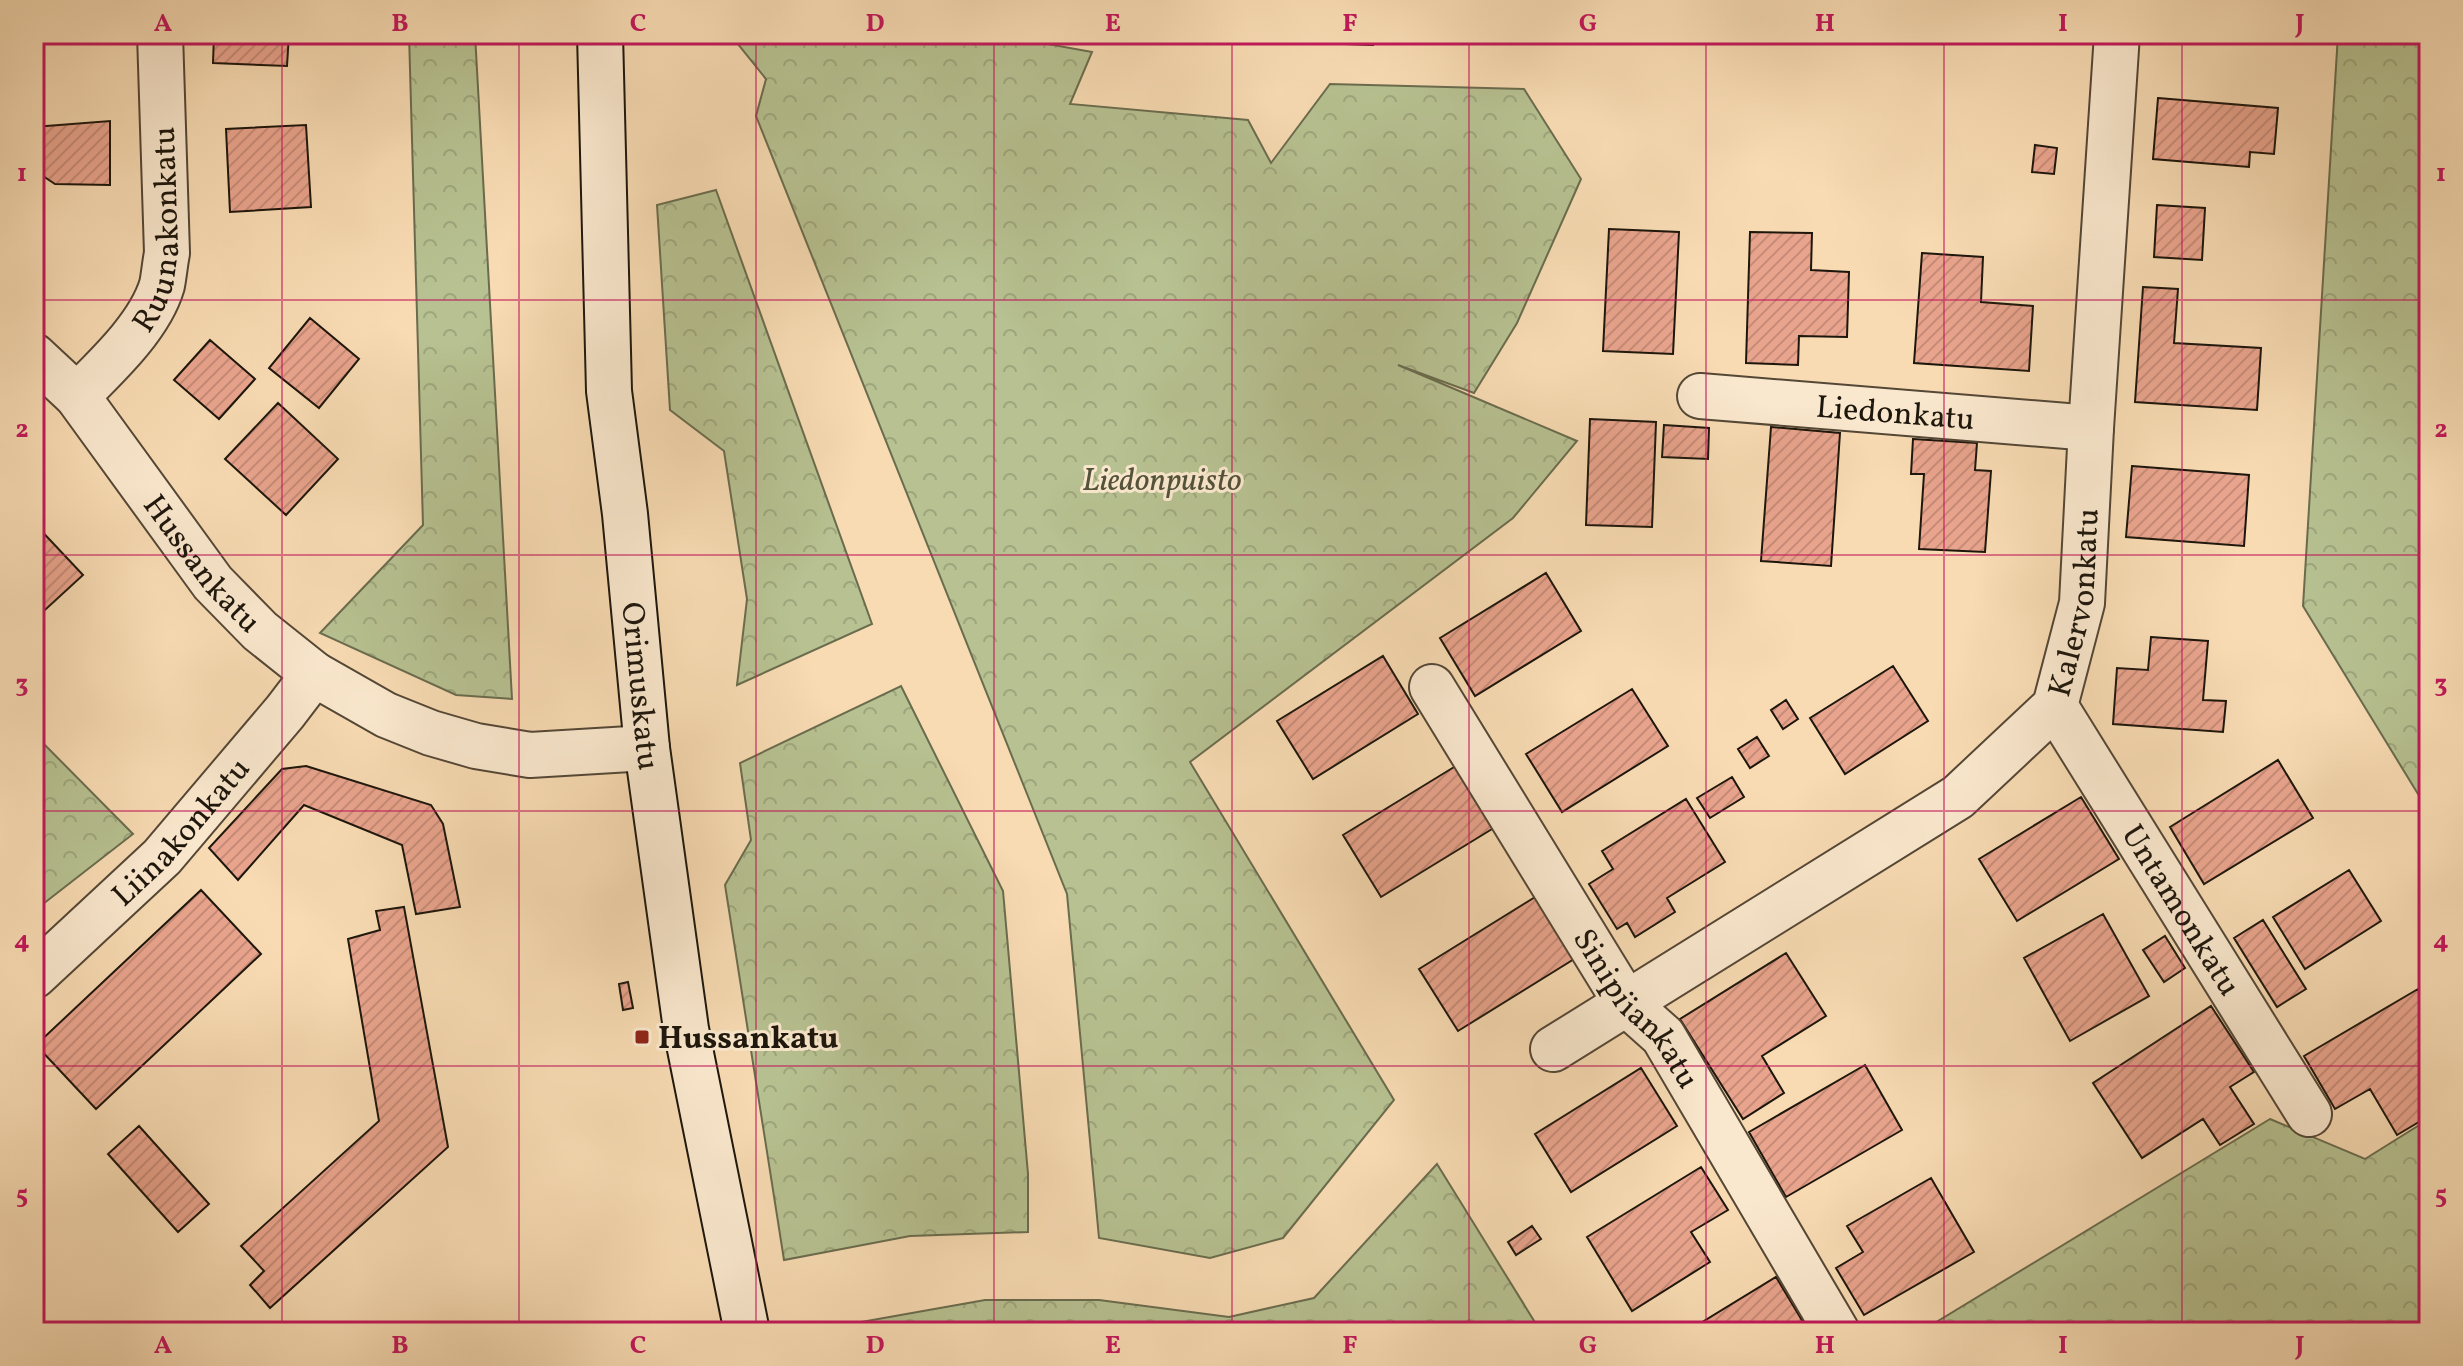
<svg xmlns="http://www.w3.org/2000/svg" width="2463" height="1366" font-family="Vollkorn,serif">
  <style>
    .forest { fill: url(#forest-crowns); stroke: #6a6c4e; stroke-width: 2 }
    .building { fill: url(#building-hatch); stroke: #1d160c; stroke-width: 2 }
    .lines { fill: none; stroke-linecap: round; stroke-linejoin: round }
    .minor-casing { stroke: #544736; stroke-width: 48 }
    .tertiary-casing { stroke: #544736; stroke-width: 48 }
    .secondary-casing { stroke: #1d160c; stroke-width: 48 }
    .minor { stroke: #fae8ce; stroke-width: 44 }
    .tertiary { stroke: #fae8ce; stroke-width: 44 }
    .secondary { stroke: #fae8ce; stroke-width: 44 }
    .grid { fill: none; stroke: #c2185b; stroke-width: 2; stroke-opacity: 0.55 }
    .poi-dot { fill: #8f2418; stroke: #fae8ce; stroke-width: 3 }
    .labels { text-anchor: middle; stroke-width: 6; stroke-linejoin: round; paint-order: stroke }
    .street-label { font-size: 32px; fill: #1d160c; stroke: #fae8ce }
    .park-label { font-size: 32px; font-style: italic; fill: #53523b; stroke: #fae8ce }
    .poi-label { font-size: 32px; font-weight: bold; fill: #1d160c; stroke: #fae8ce; text-anchor: start }
    .neatline { fill: none; stroke: #c2185b; stroke-width: 3 }
    .grid-label { font-size: 26px; text-anchor: middle; font-weight: bold; fill: #c2185b }
  </style>
  <defs>
    <pattern id="forest-crowns" width="20" height="18" patternUnits="userSpaceOnUse" patternTransform="scale(2)"><rect width="20" height="18" fill="#b7c191"/><path d="M2 6a3 3 0 1 1 6 0M12 15a3 3 0 1 1 6 0" fill="none" stroke="#9da57c"/></pattern>
    <pattern id="building-hatch" width="6" height="6" patternUnits="userSpaceOnUse" patternTransform="scale(2)"><rect width="6" height="6" fill="#e9a48d"/><path d="M-1 1l2-2M0 6l6-6M5 7l2-2" fill="none" stroke="#c78c78"/></pattern>
  </defs>
  <rect width="100%" height="100%" fill="#f8dbb3"/>
  <filter id="stains"><feTurbulence type="fractalNoise" baseFrequency=".0025" numOctaves="4"/><feColorMatrix values="0 0 0 0 .2 0 0 0 0 .09 0 0 0 0 .02 0 0 0 .5 -.17"/></filter>
  <radialGradient id="worn" r=".72"><stop offset=".6" stop-color="#630" stop-opacity="0"/><stop offset="1" stop-color="#630" stop-opacity=".3"/></radialGradient>
  <!-- forest -->
  <path class="forest" d="M409,34H475L512,699L456,695L320,633L423,525Z
    M737,34H992L1092,52L1070,104L1248,120L1271,163L1330,84L1524,89L1581,179L1517,323L1474,393L1398,365L1577,441L1513,518L1190,762L1394,1100L1283,1238L1210,1258L1099,1238L1067,894L756,116L766,79L737,43Z
    M2338,34H2429V812L2303,606Z
    M716,190L872,624L737,685L747,599L724,451L670,410L657,205Z
    M901,686L1003,891L1028,1174V1232L910,1236L784,1260L725,885L751,840L740,763Z
    M34,734L133,834L34,911Z
    M2270,1119L2365,1159L2429,1119V1332H1920Z
    M1437,1164L1541,1332H805L985,1300H1099L1229,1317L1314,1298Z"/>
  <!-- building -->
  <path class="building" d="M214,34H289L287,66L213,63Z
    M1347,34H1374L1373,45L1346,44Z
    M2158,98L2278,108L2274,154L2250,152L2249,167L2153,159Z
    M110,121V185L55,184L34,170V127Z
    M306,125L311,207L230,212L226,129Z
    M2035,145L2057,148L2054,174L2032,172Z
    M2157,205L2205,208L2202,260L2154,257Z
    M1609,229L1679,232L1673,354L1603,351Z
    M1750,232L1812,233L1811,270L1849,272L1847,337L1799,336L1798,365L1746,363Z
    M1922,253L1983,257L1981,302L2033,306L2029,371L1914,363Z
    M2143,287L2178,289L2174,343L2261,348L2257,410L2135,402Z
    M310,318L359,359L319,408L269,368Z
    M210,340L255,379L219,419L174,380Z
    M278,403L338,459L286,515L225,459Z
    M1590,419L1656,422L1652,527L1586,525Z
    M1664,425L1709,428L1708,459L1662,457Z
    M1771,427L1840,433L1831,566L1761,561Z
    M1913,439L1977,443L1975,470L1991,471L1985,552L1919,549L1924,474H1911Z
    M2132,466L2249,475L2244,546L2126,537Z
    M34,523L83,575L34,620Z
    M1546,573L1581,631L1475,696L1440,638Z
    M2151,637L2208,641L2203,700L2226,701L2223,732L2113,724L2117,668L2148,670Z
    M1383,656L1418,714L1313,779L1277,721Z
    M1893,666L1928,721L1845,774L1810,718Z
    M1632,689L1668,746L1562,812L1526,754Z
    M1786,700L1798,719L1783,729L1771,710Z
    M1757,737L1769,756L1750,768L1738,749Z
    M2278,760L2313,818L2204,884L2170,827Z
    M1459,764L1497,826L1381,897L1343,835Z
    M306,766L431,805L443,824L460,907L416,914L402,845L304,805L238,880L209,848L282,769Z
    M1732,777L1744,797L1710,818L1697,798Z
    M2081,797L2119,859L2017,921L1979,859Z
    M1686,799L1725,862L1667,898L1675,912L1635,937L1627,923L1617,929L1589,884L1613,869L1602,851Z
    M2349,870L2381,921L2305,969L2273,917Z
    M201,890L261,954L96,1109L36,1045Z
    M1540,894L1579,956L1458,1031L1419,969Z
    M404,907L448,1147L270,1308L250,1285L264,1271L241,1246L379,1121L348,939L380,930L376,911Z
    M2103,914L2149,996L2070,1041L2024,958Z
    M2263,920L2306,989L2277,1007L2234,938Z
    M2165,936L2185,968L2164,982L2143,950Z
    M1786,953L1826,1016L1762,1056L1784,1093L1743,1119L1680,1019Z
    M628,982L633,1008L623,1010L619,984Z
    M2418,989L2429,1008V1050L2424,1053L2429,1060V1116L2397,1135L2370,1089L2335,1109L2304,1056Z
    M2211,1006L2254,1072L2230,1087L2254,1124L2220,1145L2203,1119L2142,1158L2093,1083Z
    M1865,1065L1902,1130L1786,1197L1749,1132Z
    M1641,1068L1677,1126L1571,1192L1535,1134Z
    M139,1126L209,1204L178,1232L108,1154Z
    M1701,1167L1728,1210L1691,1232L1710,1262L1632,1311L1587,1237Z
    M1931,1178L1974,1252L1864,1315L1836,1268L1863,1252L1847,1226Z
    M1532,1226L1541,1239L1516,1255L1508,1242Z
    M1776,1277L1809,1332H1686Z"/>
  <g class="lines">
    <!-- minor casing -->
    <g class="minor-casing">
      <g id="minor">
        <path id="s1" d="M77,396C107,366 150,326 162,285C164,275 165,263 167,253L160,34"/>
        <path id="s2" d="M1700,396L2091,428"/>
        <path id="s3" d="M1432,687L1626,1003L1663,1036L1837,1332"/>
        <path id="s4" d="M2055,706L2309,1114"/>
        <path id="s5" d="M34,976L162,857L285,712L314,674"/>
        <path id="s6" d="M1553,1049L1958,797L2055,706L2082,603L2091,428L2117,34"/>
      </g>
    </g>
    <!-- tertiary casing -->
    <g class="tertiary-casing">
      <g id="tertiary">
        <path id="s7" d="M34,356L77,396L213,583L260,631L314,674L386,715L431,733L476,746L530,755L647,748"/>
      </g>
    </g>
    <!-- secondary casing -->
    <g class="secondary-casing">
      <g id="secondary">
        <path id="s8" d="M600,34L609,391L625,514L647,748L686,1029L747,1332"/>
      </g>
    </g>
    <!-- minor -->
    <use href="#minor" class="minor"/>
    <!-- tertiary -->
    <use href="#tertiary" class="tertiary"/>
    <!-- secondary -->
    <use href="#secondary" class="secondary"/>
  </g>
  <!-- grid -->
  <path class="grid" d="M282,34V1332M519,34V1332M756,34V1332M994,34V1332M1232,34V1332M1469,34V1332M1706,34V1332M1944,34V1332M2182,34V1332M34,300H2429M34,555H2429M34,811H2429M34,1066H2429"/>
  <!-- markers -->
  <rect class="poi-dot" x="634" y="1029" width="16" height="16" rx="4"/>
  <g class="labels">
    <!-- street labels -->
    <g class="street-label">
      <text dy="11" stroke="none"><textPath href="#s1" startOffset="196">Ruunakonkatu</textPath></text>
      <text dy="11" stroke="none"><textPath href="#s2" startOffset="196">Liedonkatu</textPath></text>
      <text dy="11" stroke="none"><textPath href="#s7" startOffset="268">Hussankatu</textPath></text>
      <text dy="11" stroke="none"><textPath href="#s6" startOffset="716">Kalervonkatu</textPath></text>
      <text dy="11" stroke="none"><textPath href="#s8" startOffset="654">Orimuskatu</textPath></text>
      <text dy="11" stroke="none"><textPath href="#s5" startOffset="206">Liinakonkatu</textPath></text>
      <text dy="11" stroke="none"><textPath href="#s4" startOffset="240">Untamonkatu</textPath></text>
      <text dy="11" stroke="none"><textPath href="#s3" startOffset="382">Sinipiiankatu</textPath></text>
    </g>
    <!-- park labels -->
    <g class="park-label">
      <text x="1162" y="490">Liedonpuisto</text>
    </g>
    <!-- poi labels -->
    <g class="poi-label">
      <text x="658" y="1048">Hussankatu</text>
    </g>
  </g>
  <!-- margin -->
  <rect width="2463" height="1366" fill="none" stroke="#f8dbb3" stroke-width="88"/>
  <rect x="44" y="44" width="2375" height="1278" class="neatline"/>
  <g class="grid-label">
    <text x="163" y="31">A</text>
    <text x="400" y="31">B</text>
    <text x="638" y="31">C</text>
    <text x="875" y="31">D</text>
    <text x="1113" y="31">E</text>
    <text x="1350" y="31">F</text>
    <text x="1588" y="31">G</text>
    <text x="1825" y="31">H</text>
    <text x="2063" y="31">I</text>
    <text x="2300" y="31">J</text>
    <text x="22" y="181">1</text>
    <text x="2441" y="181">1</text>
    <text x="22" y="437">2</text>
    <text x="2441" y="437">2</text>
    <text x="22" y="692">3</text>
    <text x="2441" y="692">3</text>
    <text x="22" y="948">4</text>
    <text x="2441" y="948">4</text>
    <text x="22" y="1203">5</text>
    <text x="2441" y="1203">5</text>
    <text x="163" y="1353">A</text>
    <text x="400" y="1353">B</text>
    <text x="638" y="1353">C</text>
    <text x="875" y="1353">D</text>
    <text x="1113" y="1353">E</text>
    <text x="1350" y="1353">F</text>
    <text x="1588" y="1353">G</text>
    <text x="1825" y="1353">H</text>
    <text x="2063" y="1353">I</text>
    <text x="2300" y="1353">J</text>
  </g>
  <rect width="100%" height="100%" filter="url(#stains)"/>
  <rect width="100%" height="100%" fill="url(#worn)"/>
</svg>
